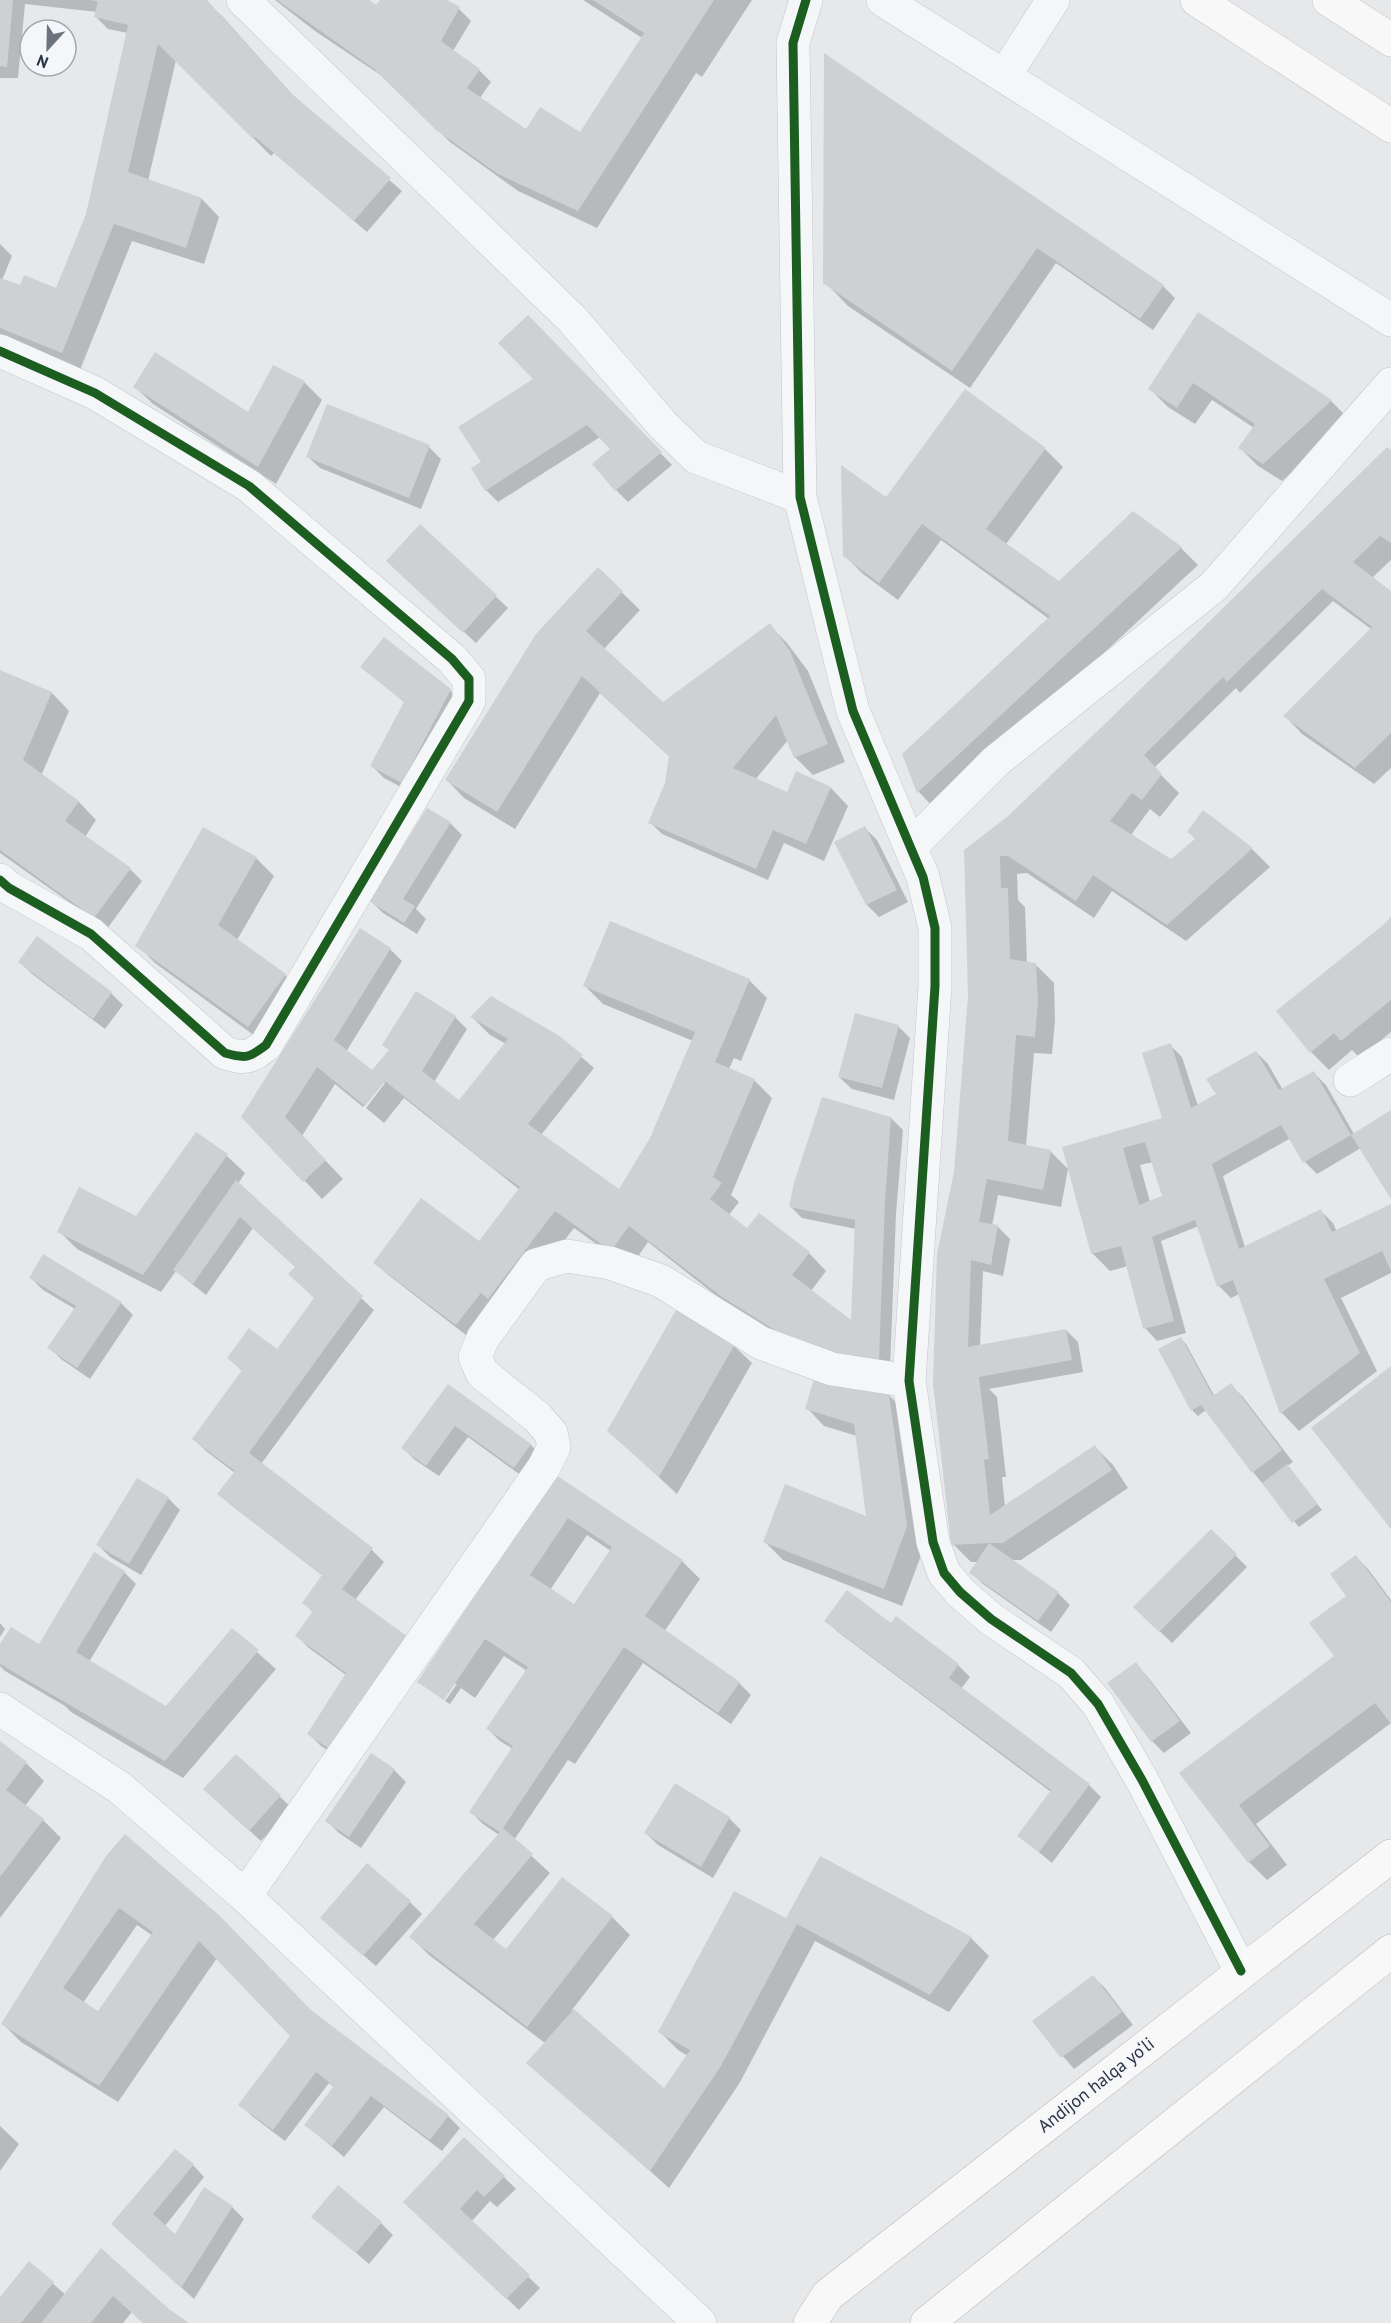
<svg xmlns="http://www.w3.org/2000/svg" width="1391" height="2323" font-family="'PT Sans',sans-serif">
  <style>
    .shadow { fill: #0003; fill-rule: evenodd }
    .building { fill: #ced0d3; fill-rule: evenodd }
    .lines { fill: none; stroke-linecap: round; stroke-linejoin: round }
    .minor-casing { stroke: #c4c6c8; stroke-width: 34 }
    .major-casing { stroke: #c2c5c8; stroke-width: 34 }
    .highway-casing { stroke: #b8bbbf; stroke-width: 34 }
    .minor { stroke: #f5f6f7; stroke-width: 33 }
    .major { stroke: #f8f8f8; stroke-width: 33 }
    .highway { stroke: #f8f8f8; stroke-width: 33 }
    .cycleway-casing { stroke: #f4f6f9; stroke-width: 13 }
    .cycleway { stroke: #1b5e20; stroke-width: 9 }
    .labels { text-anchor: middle; stroke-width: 4.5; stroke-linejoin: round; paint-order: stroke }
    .street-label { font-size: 18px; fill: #2b3445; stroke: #f4f6f9 }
  </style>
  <rect width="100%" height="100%" fill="#e6e8ea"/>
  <!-- shadow -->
  <path class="shadow" d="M0,0H204L222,16L299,102L402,191L367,232L274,153L271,156L176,60L148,181L202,199L219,217L204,264L132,241L80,370L0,338V244L12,256L2,280L21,287L57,290L87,214L128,33L108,29L96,17L97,12L25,4L18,78H0Z
    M275,0H367L377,7L381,0H444L459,9L471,21L453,51L479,70L491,82L480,98L525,130L581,135L642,38L583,0H752L702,77L696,73L597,228L518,191L450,142L388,80L315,31Z
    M826,55L1163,286L1175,298L1153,330L1056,263L970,388L848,306L825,282Z
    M1199,314L1331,401L1349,419L1282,481L1258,466L1240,448L1254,428L1212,400L1195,424L1168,407L1150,389Z
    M546,334L672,465L628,502L616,490L612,450L600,437L498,502L486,490L473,469L483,462L535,379Z
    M304,382L322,400L276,484L153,404L135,387L248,414Z
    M429,447L441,459L421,509L320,468L307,456Z
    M1045,449L1063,467L1006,544L1059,583L1181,548L1198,565L936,810L919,792L904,755L1049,619L941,540L898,600L863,574L845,556L886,499Z
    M1391,452V560L1372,578L1391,593V768L1374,784L1302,734L1285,716L1371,629L1333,601L1240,693L1236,688L1154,768L1179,793L1160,817L1150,809L1131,835L1171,861L1196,839L1189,832L1204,812L1252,849L1270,867L1186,941L1112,891L1094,918L1027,873L1017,874L1018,900L1025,907L1027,963L1036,965L1054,983L1055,1020L1052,1054L1034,1053L1026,1146L1050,1151L1068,1169L1061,1207L998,1195L992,1226L998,1227L1010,1239L1003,1276L983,1271L980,1346L1066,1330L1078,1342L1083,1372L989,1389L997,1397L1006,1477H1002L1005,1507L1095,1447L1113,1465L1128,1488L1021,1560H1011L1058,1593L1070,1605L1051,1632L983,1584L971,1572L978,1562H971L953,1544L955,1172L969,996L1008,818Z
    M420,526L508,608L476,643L400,573Z
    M598,569L640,610L604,649L663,704L769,625L787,643L808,671L845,762L813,775L795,757L788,740L755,780L788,794L831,788L848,806L824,861L784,843L768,880L662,834L650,822L666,785L670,757L600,693L515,829L464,798L447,780Z
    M362,667L450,690L462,703L414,794L384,778L372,766L405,703Z
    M0,671L52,693L69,711L41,776L79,802L96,820L85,837L130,869L142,881L107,929L0,853Z
    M428,810L450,823L462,835L416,909L426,919L417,934L383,913L371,901Z
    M865,828L877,840L908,902L879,917L867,905L836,843Z
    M256,858L274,876L237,940L285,975L303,993L266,1044L155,963L137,945Z
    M1391,919V1032L1360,1058L1352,1050L1329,1070L1311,1052Z
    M360,930L390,949L402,961L346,1052L372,1072L390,1051L384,1045L455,1017L467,1029L434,1082L459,1102L506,1044L490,1035L472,1017L557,1036L594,1068L541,1135L619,1191L652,1139L693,1041L603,1004L585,986L749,980L767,998L741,1061L734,1058L729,1069L754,1080L772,1098L731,1195L739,1202L728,1216L747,1231L809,1253L826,1271L811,1291L852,1323L856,1229L802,1218L790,1206L891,1118L903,1130L896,1214L890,1370L866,1378L741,1315L648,1242L630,1268L574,1228L507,1316L475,1342L387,1274L375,1263L479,1244L520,1190L404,1098L384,1123L366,1108L385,1083L383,1081L363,1107L335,1084L302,1136L343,1179L322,1199L243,1116Z
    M38,938L111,993L123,1005L105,1029L32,974L20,962Z
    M898,1026L910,1038L894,1100L852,1089L839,1077Z
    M1170,1045L1182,1057L1198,1106L1218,1095L1256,1052L1268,1064L1283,1090L1314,1073L1326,1085L1354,1134L1391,1112V1196L1361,1148L1317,1174L1305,1162L1291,1138L1223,1176L1245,1247L1321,1211L1333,1223L1337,1232L1391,1206V1273L1341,1298L1377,1371L1299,1431L1282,1413L1239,1294L1231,1298L1219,1286L1199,1226L1161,1241L1186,1333L1157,1341L1145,1328L1128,1266L1110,1271L1092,1253L1064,1148L1162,1120ZM1153,1162L1165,1196L1150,1202L1140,1165Z
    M196,1134L227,1156L245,1173L238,1184L374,1310L261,1464L372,1550L384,1562L355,1600L347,1763L321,1746L309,1734L346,1675L309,1648L297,1636L314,1613L304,1603L323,1576L231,1505L219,1494L235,1473L206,1451L194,1439L243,1372L229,1358L277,1351L315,1299L296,1267L253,1228L206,1295L176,1271L161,1292L77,1249L59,1231L137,1218Z
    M44,1257L121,1303L133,1315L90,1379L61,1359L49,1347L75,1309L43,1290L31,1278Z
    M677,1312L734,1346L752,1363L677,1494L609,1431Z
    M1181,1339L1186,1344L1215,1397L1231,1385L1243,1397L1293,1462L1287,1466L1322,1510L1299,1527L1253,1472L1206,1410L1198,1416L1192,1410Z
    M448,1386L531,1445L542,1457L526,1479L468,1437L439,1476L415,1460L403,1448Z
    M889,1395L907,1414L925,1545L902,1606L783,1560L765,1542L868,1518L857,1436L824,1426L807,1408Z
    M556,1477L682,1561L700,1579L664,1632L739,1683L751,1695L731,1724L643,1663L575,1764L568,1760L514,1840L550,1873L493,1940L507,1951L612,1917L630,1935L572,2010L664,2090L688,2056L678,2050L660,2032L787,1920L971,1938L989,1956L949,2012L815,1941L739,2084L669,2188L528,2063L545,2043L429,1955L411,1937L499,1835L483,1824L471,1812L513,1749L500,1741L488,1729L527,1671L504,1656L475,1698L461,1688L450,1704L445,1701L457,1684H453ZM587,1535L611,1551L574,1606L550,1590Z
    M168,1498L180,1510L141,1575L110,1557L98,1545Z
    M1211,1531L1247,1567L1172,1643L1135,1607Z
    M1356,1557L1368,1569L1391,1600V1723L1256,1824L1287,1865L1267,1880L1249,1862L1181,1773L1336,1656Z
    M124,1572L136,1584L89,1662L166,1708L232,1630L276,1669L183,1778L71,1712L65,1706L5,1671L0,1666V1647L40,1646Z
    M897,1618L958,1665L970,1677L961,1689L1089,1785L1101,1797L1052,1863L1019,1836L1051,1792L838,1632L826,1620L892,1625Z
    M0,1623L5,1629L0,1637Z
    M1136,1664L1147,1676L1191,1733L1164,1753L1152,1741L1109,1684Z
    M0,1743L26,1763L44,1781L25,1806L43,1820L61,1838L0,1918Z
    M236,1756L292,1808L261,1841L217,1801Z
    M394,1770L406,1782L361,1848L339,1833L327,1821Z
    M675,1785L729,1818L741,1830L713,1878L658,1845L646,1833Z
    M108,1857L448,2116L460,2128L442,2151L384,2107L344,2157L306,2125L334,2087L329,2083L285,2141L252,2116L240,2104L292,2036L217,1958L118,2102L21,2042L3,2024ZM137,1925L153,1936L98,2014L83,2003Z
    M410,1902L422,1914L376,1966L334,1930Z
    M1093,1977L1105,1988L1133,2025L1074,2069L1034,2022Z
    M0,2126L19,2144L0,2171Z
    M193,2165L204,2177L164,2227L175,2237L232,2207L244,2219L194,2299L125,2236Z
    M504,2177L516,2189L497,2207L490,2201L471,2222L540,2288L519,2310L417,2213Z
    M314,2217L381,2223L393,2235L369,2264Z
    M102,2250L168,2310L186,2323H143L132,2312L123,2323H0V2300L29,2263L66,2295Z"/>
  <!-- building -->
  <path class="building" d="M0,0H13L7,67L0,66Z
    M91,0H207L292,94L391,178L354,221L255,137L253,139L158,44L128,172L202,198L186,248L114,224L62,353L0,328V278L20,285L24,275L56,288L86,214L128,25L94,17L98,2Z
    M277,0H369L376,5L380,0H447L460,7L441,41L480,69L467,88L526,129L540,107L580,132L644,33L593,0H714L578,211L498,174L436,130L374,69Z
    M824,53L1164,285L1140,319L1037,248L952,371L823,283Z
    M1198,312L1332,400L1263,464L1238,448L1255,424L1193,383L1177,408L1148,389Z
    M528,315L662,452L615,491L592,464L610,449L587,425L485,491L471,468L481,462L458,427L533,379L498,343Z
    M155,352L248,412L273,365L305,381L258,467L133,387Z
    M965,389L1046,448L986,529L1059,581L1133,511L1182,547L917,793L902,754L1050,616L922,524L879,583L843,556L841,465L886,497Z
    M327,404L430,445L409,498L306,457Z
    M1387,447L1391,450V543L1380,536L1353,562L1391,591V733L1355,768L1283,716L1372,627L1322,589L1227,682L1223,677L1144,755L1162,774L1142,800L1132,793L1110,821L1171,859L1196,838L1187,832L1203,810L1253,848L1167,925L1093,875L1076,901L1008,856H1000L1001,888H1008L1010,959L1036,963L1038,1001L1035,1037L1016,1035L1008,1141L1051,1150L1043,1190L987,1179L979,1222L998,1225L991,1265L971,1260L968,1347L1066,1329L1072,1360L979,1377L989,1459L984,1460L990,1515L1095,1445L1112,1470L1003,1543H989L1059,1592L1038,1621L969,1573L989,1543L951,1545L933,1383L937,1254L954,1172L968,996L964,850L1007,817L1109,720Z
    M420,524L497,595L463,633L386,561Z
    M598,567L623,591L586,631L663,702L770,623L790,651L828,744L794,758L776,715L733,768L787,792L796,771L831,787L806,844L773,830L756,869L648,823L665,783L669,756L582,676L497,812L445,780L536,634Z
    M384,637L451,689L402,783L370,766L404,702L360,667Z
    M0,670L52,692L23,760L79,801L65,821L131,868L94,918L0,850Z
    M427,808L451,822L403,899L415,906L404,923L369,901Z
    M865,826L897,890L866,905L834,842Z
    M203,827L257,857L218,925L286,974L248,1027L135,946Z
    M1391,917V1000L1341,1041L1334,1033L1310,1053L1276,1011L1382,926Z
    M610,921L750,979L715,1062L755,1079L713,1177L722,1183L710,1199L747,1228L759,1213L810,1252L792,1275L851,1320L855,1220L789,1207L794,1183L822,1097L891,1117L885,1201L879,1359L849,1361L789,1339L722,1297L629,1226L611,1251L555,1211L488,1299L481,1293L456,1325L373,1263L421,1198L479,1241L520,1187L493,1168L385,1081L365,1106L317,1067L285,1117L326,1160L303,1182L241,1117L360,928L391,948L334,1040L372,1070L389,1050L382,1045L416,991L456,1016L422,1071L459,1100L508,1039L470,1017L491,996L558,1035L583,1055L528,1124L619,1189L650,1138L695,1032L583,986Z
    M37,936L112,992L93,1019L18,962Z
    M855,1013L899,1025L882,1088L838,1077Z
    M1171,1043L1191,1108L1216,1094L1206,1079L1256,1051L1279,1090L1314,1071L1351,1135L1391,1110V1199L1351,1135L1303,1163L1281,1125L1212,1164L1239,1249L1321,1209L1332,1232L1391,1204V1271L1382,1251L1324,1279L1360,1353L1280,1414L1233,1280L1217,1287L1195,1220L1152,1237L1174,1321L1143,1329L1121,1246L1091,1254L1062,1147L1162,1118L1142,1053ZM1145,1142L1162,1196L1139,1205L1123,1148Z
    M196,1132L228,1154L143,1275L57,1232L79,1187L136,1216Z
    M236,1180L363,1296L249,1453L373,1548L342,1589L408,1637L334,1752L307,1734L346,1673L295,1636L313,1611L302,1603L322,1575L217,1494L235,1471L192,1439L242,1370L227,1358L249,1328L277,1349L314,1298L288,1274L295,1267L240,1217L193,1284L173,1270Z
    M43,1254L122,1302L77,1368L47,1348L76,1306L29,1278Z
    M676,1310L735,1344L659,1477L607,1431Z
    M1181,1337L1213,1396L1231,1383L1282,1450L1252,1473L1201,1405L1191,1411L1158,1349Z
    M1391,1366V1529L1311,1428Z
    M816,1372L889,1394L907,1526L884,1589L763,1542L785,1484L866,1516L854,1424L805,1409Z
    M448,1384L531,1444L514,1468L455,1426L426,1466L401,1448Z
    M1287,1464L1318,1504L1292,1523L1262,1483Z
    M556,1475L683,1560L645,1616L740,1682L718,1713L624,1647L503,1828L533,1854L474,1924L506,1949L562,1877L613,1916L527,2027L409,1937L500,1832L469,1812L513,1746L486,1729L528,1667L485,1639L444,1700L417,1682ZM568,1518L612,1547L574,1604L530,1575Z
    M137,1478L169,1497L129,1564L96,1545Z
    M1211,1529L1237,1554L1159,1632L1133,1607Z
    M94,1552L125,1571L76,1652L166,1706L232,1628L259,1650L165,1761L0,1664V1644L11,1627L39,1644Z
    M1356,1555L1391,1602V1724L1375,1703L1239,1805L1270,1846L1248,1863L1179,1773L1334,1656L1309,1623L1346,1596L1330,1574Z
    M847,1590L891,1623L896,1616L959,1664L949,1678L1090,1784L1039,1852L1017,1836L1051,1790L824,1621Z
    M1136,1662L1180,1721L1151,1742L1107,1683Z
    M0,1741L27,1762L6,1790L44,1819L0,1877Z
    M371,1753L395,1769L349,1837L325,1821Z
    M236,1754L281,1795L249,1831L203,1789Z
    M675,1783L730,1817L701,1867L644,1833Z
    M125,1834L220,1916L311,2010L449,2115L430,2140L371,2096L332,2146L304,2125L334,2086L316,2072L273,2130L238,2105L290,2036L199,1941L99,2086L1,2024L106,1856ZM119,1908L153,1932L98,2011L63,1988Z
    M820,1856L972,1937L930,1995L797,1924L721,2066L650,2171L526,2063L574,2009L664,2088L690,2050L658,2032L734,1891L786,1918Z
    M367,1863L411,1901L363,1956L320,1918Z
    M1093,1975L1122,2012L1061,2058L1032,2021Z
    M464,2137L505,2176L484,2197L477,2190L460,2209L530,2275L506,2299L403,2202Z
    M175,2149L194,2164L153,2214L175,2234L204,2187L233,2206L181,2288L111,2224Z
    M338,2185L382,2222L356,2253L311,2217Z
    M101,2248L169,2309L189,2323H143L113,2296L91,2323H41Z
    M29,2261L54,2282L21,2323H0V2297Z"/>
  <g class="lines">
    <!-- minor casing -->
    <g class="minor-casing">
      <path id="minor" d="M243,0L572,319L663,425L696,457L800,497
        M806,0L793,43L800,497L853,711L923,877L935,928V986L909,1381L933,1542L944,1573L960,1592L991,1619L1071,1673L1098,1704L1142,1780L1241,1971
        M883,0L1391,320
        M1005,75L1053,0
        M0,351L95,393L249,486L452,659L469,679V701L266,1045C249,1058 246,1059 225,1053L91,934L9,888L0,880
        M911,846L996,761L1214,586L1391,384
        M1350,1080L1391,1054
        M0,1709L120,1788L245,1896L700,2323
        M245,1896L544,1467L554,1447L551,1433L537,1417L482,1373L475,1357L483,1338L536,1265L567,1256L610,1263L661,1281L761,1343L832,1369L909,1381"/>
    </g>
    <!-- major casing -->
    <g class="major-casing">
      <path id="major" d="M1197,0L1391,126
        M1329,0L1391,40"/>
    </g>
    <!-- highway casing -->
    <g class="highway-casing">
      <path id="highway" d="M810,2323L828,2295L1391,1856
        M927,2323L1391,1951"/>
    </g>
    <!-- minor -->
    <use href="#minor" class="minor"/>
    <!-- major -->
    <use href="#major" class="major"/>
    <!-- highway -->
    <use href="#highway" class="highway"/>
    <!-- cycleway casing -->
    <g class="cycleway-casing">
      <path id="cycleway" d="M806,0L793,43L800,497L853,711L923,877L935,928V986L909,1381L933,1542L944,1573L960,1592L991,1619L1071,1673L1098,1704L1142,1780L1241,1971
        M0,351L95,393L249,486L452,659L469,679V701L266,1045C249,1058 246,1059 225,1053L91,934L9,888L0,880"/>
    </g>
    <!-- cycleway -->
    <use href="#cycleway" class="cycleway"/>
  </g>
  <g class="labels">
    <!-- street labels -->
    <g class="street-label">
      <text transform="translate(1096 2085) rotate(-38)" y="6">Andijon halqa yo‘li</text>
    </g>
  </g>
  <!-- north arrow -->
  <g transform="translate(48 48) rotate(202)"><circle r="28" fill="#f4f6f9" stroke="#a4a8b1" stroke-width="1.5"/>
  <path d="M0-4.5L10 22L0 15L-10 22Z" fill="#6c737f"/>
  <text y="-9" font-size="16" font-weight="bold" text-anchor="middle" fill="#2b3445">N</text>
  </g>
</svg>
